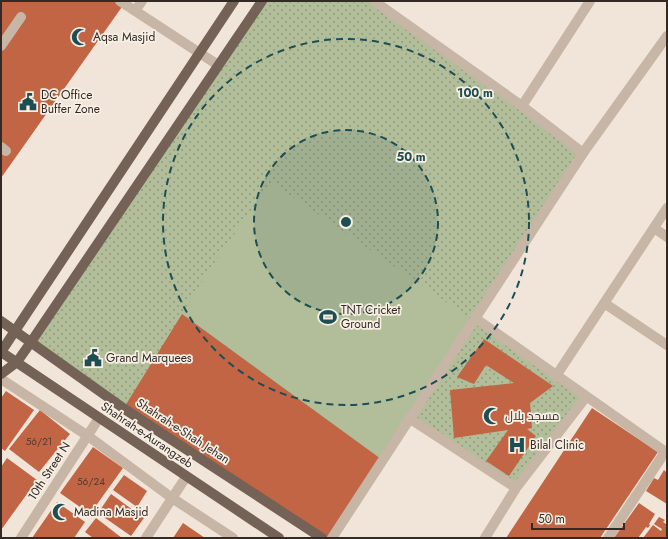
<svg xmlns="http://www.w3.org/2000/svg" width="668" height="539" font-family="Jost,Cairo,sans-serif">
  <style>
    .grass { fill: url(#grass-dots) }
    .garden { fill: #b1be99 }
    .building { fill: #c16545 }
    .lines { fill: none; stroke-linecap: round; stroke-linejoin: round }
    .minor { stroke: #c7b5a5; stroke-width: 10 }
    .major { stroke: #756257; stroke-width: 10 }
    .ring { fill: none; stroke: #1d4e53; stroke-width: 2; stroke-dasharray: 7 5 }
    .labels { text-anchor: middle; stroke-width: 3.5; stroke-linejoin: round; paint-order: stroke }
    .number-label { font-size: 10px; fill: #56392e }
    .poi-label { font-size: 12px; fill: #332a26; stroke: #f8efe4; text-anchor: start }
    .street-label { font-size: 12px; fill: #332a26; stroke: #f8efe4 }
    .centre { fill: #1d4e53; stroke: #f8efe4; stroke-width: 2 }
    .ring-label { font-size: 12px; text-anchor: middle; font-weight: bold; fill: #1d4e53; stroke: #f8efe4; stroke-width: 3.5; stroke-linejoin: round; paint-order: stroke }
  </style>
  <defs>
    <pattern id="grass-dots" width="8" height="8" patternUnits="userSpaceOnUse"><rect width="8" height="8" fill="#b1be99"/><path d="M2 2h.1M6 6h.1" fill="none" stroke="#919b7d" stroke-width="1.8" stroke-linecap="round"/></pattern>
  </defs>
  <rect width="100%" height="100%" fill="#f0e5d8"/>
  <!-- grass -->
  <path class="grass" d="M258,1H374L589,153L476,319L587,396L516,488L409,418L329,538L31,343Z"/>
  <!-- garden -->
  <path class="garden" d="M271,182L474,321L381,459L182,314L207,273Z"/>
  <!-- building -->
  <path class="building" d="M1,1H119L124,4L1,178Z
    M182,314L381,459L329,538H317L125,406Z
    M484,339L553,386L530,403L532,428L527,429L536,436L509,476L486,461L508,430L454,438L450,390L514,383L486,365L474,384L457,377Z
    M6,391L34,410L5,451L1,448V398Z
    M592,408L658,452L600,538H506Z
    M40,410L70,434L39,472L9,449Z
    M93,447L123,468L90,514L60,493Z
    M7,458L37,480L1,530V467Z
    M664,470L667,473V504L646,491L654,478L658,480Z
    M124,475L147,491L137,507L113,490Z
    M111,494L144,518L131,536L98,513Z
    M57,502L85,522L74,538H32Z
    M639,503L655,514L649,524L650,525L648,528L646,527L638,538H614Z
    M659,517L665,520L663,522L666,524L667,523V535L665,538H643L653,525L661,531L662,529L654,524Z
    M96,518L122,538H93L85,532Z
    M183,523L205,538H173Z"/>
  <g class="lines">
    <!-- minor -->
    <path class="minor" d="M120,1L218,65
      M374,1L522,106L583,153
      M135,11L142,1
      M1,46L21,17
      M522,106L590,1
      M1,147L6,151
      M654,228L667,237
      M604,303L667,345
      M475,318L667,453
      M556,376L667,208
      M1,379L88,436L172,498L233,538
      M409,418L516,488
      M21,538L99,418
      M146,538L186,477
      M332,538L583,153L667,36
      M485,538L516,488L586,397
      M608,538L665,452"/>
    <!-- major -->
    <path class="major" d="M1,321L126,410L322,538
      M1,352L234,1
      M1,352L279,538
      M1,374L17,362L31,342L262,1"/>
  </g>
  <!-- distance rings -->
  <circle cx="346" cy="222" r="92" fill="#1d4e53" fill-opacity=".12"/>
  <g class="ring">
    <circle cx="346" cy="222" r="92"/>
    <circle cx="346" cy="222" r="183"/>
  </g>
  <!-- icons -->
  <defs>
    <g id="mosque-bare" transform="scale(1.38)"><path d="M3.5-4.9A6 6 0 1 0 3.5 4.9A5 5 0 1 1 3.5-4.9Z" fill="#1d4e53" stroke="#f8efe4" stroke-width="2.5" paint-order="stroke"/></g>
    <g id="civic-bare" transform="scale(1.38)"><path d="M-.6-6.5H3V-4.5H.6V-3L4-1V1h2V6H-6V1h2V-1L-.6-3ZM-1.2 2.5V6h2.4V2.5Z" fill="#1d4e53" stroke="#f8efe4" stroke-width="2.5" paint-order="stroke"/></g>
    <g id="stadium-bare" transform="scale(1.38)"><path d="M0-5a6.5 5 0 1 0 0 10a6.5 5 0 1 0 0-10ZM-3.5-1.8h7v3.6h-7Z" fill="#1d4e53" stroke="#f8efe4" stroke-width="2.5" paint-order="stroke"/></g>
    <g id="hospital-bare" transform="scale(1.38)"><path d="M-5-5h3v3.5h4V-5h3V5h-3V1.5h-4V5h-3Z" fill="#1d4e53" stroke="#f8efe4" stroke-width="2.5" paint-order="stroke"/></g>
  </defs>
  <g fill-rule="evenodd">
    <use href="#mosque-bare" x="80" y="37"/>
    <use href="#civic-bare" x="28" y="102"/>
    <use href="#stadium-bare" x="328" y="317"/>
    <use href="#civic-bare" x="93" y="358"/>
    <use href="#mosque-bare" x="492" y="416"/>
    <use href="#hospital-bare" x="517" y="445"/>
    <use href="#mosque-bare" x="61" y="512"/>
  </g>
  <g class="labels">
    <!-- number labels -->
    <g class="number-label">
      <text x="39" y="445">56/21</text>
      <text x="91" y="485">56/24</text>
    </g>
    <!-- poi labels -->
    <g class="poi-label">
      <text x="93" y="41">Aqsa Masjid</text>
      <text x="41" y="99">DC Office<tspan x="41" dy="14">Buffer Zone</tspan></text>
      <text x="341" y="314">TNT Cricket<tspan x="341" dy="14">Ground</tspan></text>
      <text x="106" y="362">Grand Marquees</text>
      <text x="505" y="420">مسجد بلال</text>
      <text x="530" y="449">Bilal Clinic</text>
      <text x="74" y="516">Madina Masjid</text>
    </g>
    <!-- street labels -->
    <g class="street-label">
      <text transform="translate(183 431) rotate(33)" y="4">Shahrah-e-Shah Jehan</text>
      <text transform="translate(147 435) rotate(34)" y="4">Shahrah-e-Aurangzeb</text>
      <text transform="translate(49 471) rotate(-57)" y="4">10th Street N</text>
    </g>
  </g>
  <circle cx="346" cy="222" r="6" class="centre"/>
  <g class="ring-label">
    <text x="475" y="97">100 m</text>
    <text x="411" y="161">50 m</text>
  </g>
  <!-- border -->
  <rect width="668" height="539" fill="none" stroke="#332a26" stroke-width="4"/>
  <!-- scale -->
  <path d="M532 523v6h92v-6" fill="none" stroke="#332a26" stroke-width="2"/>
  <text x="538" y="523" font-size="12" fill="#332a26" stroke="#f8efe4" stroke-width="3" paint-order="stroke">50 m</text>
</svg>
